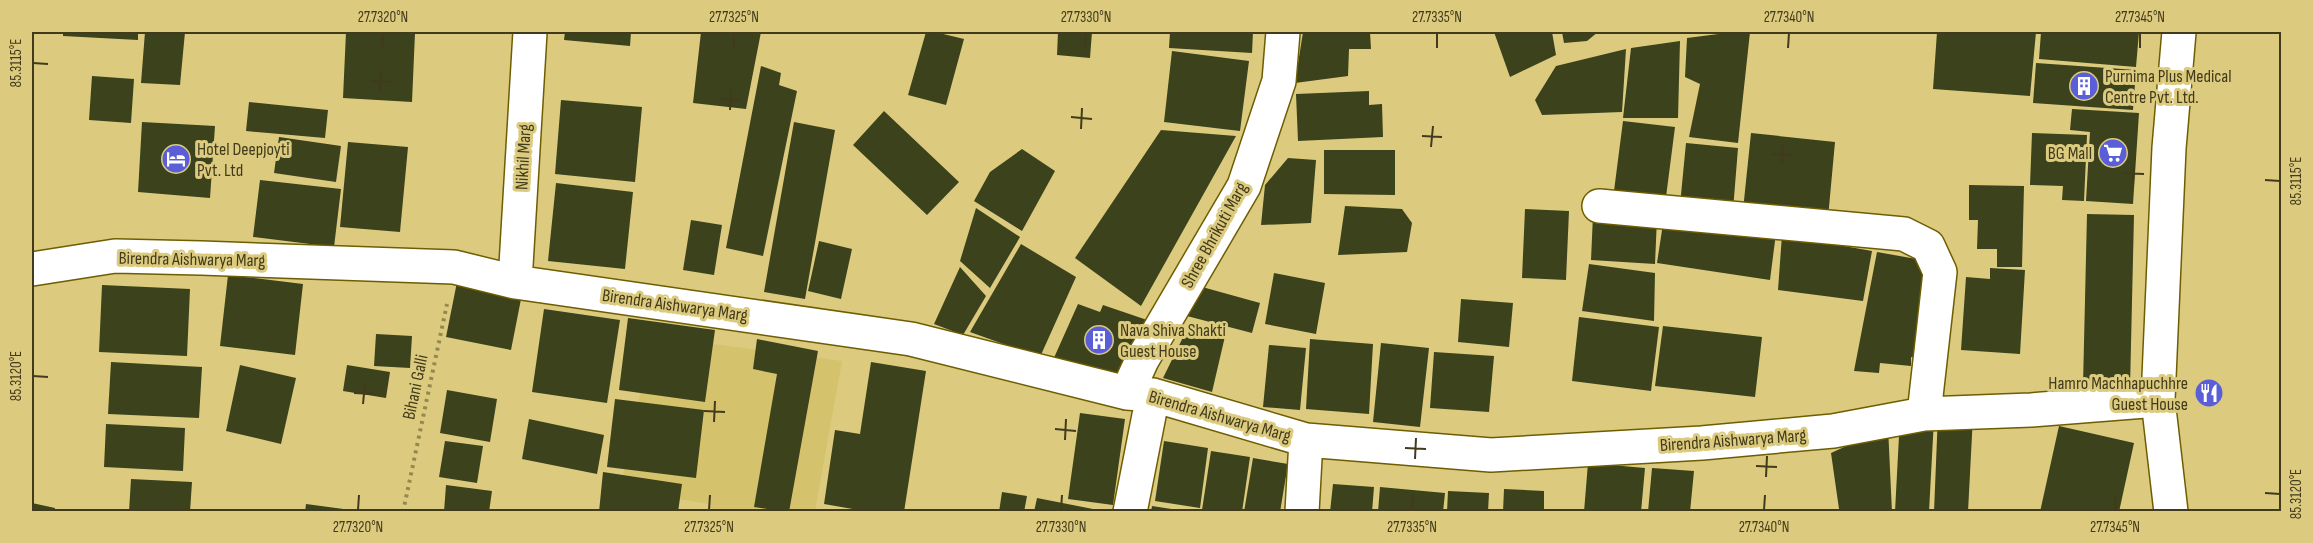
<svg xmlns="http://www.w3.org/2000/svg" width="2313" height="543" font-family="'Sofia Sans Condensed',sans-serif">
  <style>
    .built { fill: #d5c26c }
    .building { fill: #3b421c }
    .lines { fill: none; stroke-linecap: round; stroke-linejoin: round }
    .minor-casing { stroke: #6e5d01; stroke-width: 36 }
    .path { stroke: #948850; stroke-width: 4; stroke-dasharray: 3 4.5; stroke-linecap: butt }
    .minor { stroke: #fff; stroke-width: 33 }
    .ticks { fill: none; stroke: #423b1b; stroke-width: 2 }
    .labels { text-anchor: middle; stroke-width: 6; stroke-linejoin: round; paint-order: stroke }
    .poi-label { font-size: 18px; fill: #423b1b; stroke: #dccb7f; text-anchor: start }
    .street-label { font-size: 18px; fill: #423b1b; stroke: #dccb7f }
    .neatline { fill: none; stroke: #423b1b; stroke-width: 2 }
    .ticks-label { font-size: 15px; text-anchor: middle; fill: #423b1b }
  </style>
  <rect width="100%" height="100%" fill="#dccb7f"/>
  <!-- built -->
  <path class="built" d="M652,336L842,361L815,511H707L709,504L620,489Z"/>
  <!-- building -->
  <path class="building" d="M63,32H138V40L63,36Z
    M145,32H185L180,85L141,83Z
    M346,32L415,33L412,102L343,98Z
    M565,32H631L630,46L564,40Z
    M701,32H761L746,109L693,103Z
    M926,32H935L964,39L946,105L908,95Z
    M1058,32H1092L1090,58L1057,55Z
    M1170,32H1253L1252,53L1169,48Z
    M1303,32H1370L1371,49H1349L1348,76L1295,83Z
    M1494,32H1552L1556,55L1510,77Z
    M1562,32H1598L1587,41L1564,43Z
    M1734,32H1750L1738,143L1689,137L1700,84L1685,77L1687,38Z
    M1937,32H2036L2030,96L1933,89Z
    M2041,32H2139L2136,67L2039,59Z
    M1680,41L1678,118H1623L1631,48Z
    M1626,49L1622,112L1542,115L1535,100L1556,66Z
    M1172,51L1249,61L1240,131L1164,122Z
    M2036,63L2136,70L2133,110L2033,103Z
    M761,66L781,73L779,85L797,91L763,256L726,248Z
    M92,76L134,79L131,123L89,120Z
    M1369,91V105L1382,104L1383,137L1298,141L1296,94Z
    M561,100L642,107L635,182L555,174Z
    M249,102L328,110L325,138L246,131Z
    M2072,109L2139,113L2133,204L2086,201L2090,132L2070,130Z
    M884,111L959,182L927,215L853,145Z
    M1623,121L1675,127L1666,197L1614,191Z
    M142,122L215,126L210,198L138,192Z
    M794,122L835,130L805,299L764,292Z
    M1161,130L1236,136L1141,306L1075,258Z
    M1751,133L1835,142L1828,218L1743,210Z
    M2032,133L2087,135L2084,201L2062,200L2063,186L2030,185Z
    M279,137L341,146L336,182L274,173Z
    M348,142L408,147L400,232L340,227Z
    M1686,143L1738,148L1733,210L1680,205Z
    M1022,149L1055,171L1022,231L974,201L990,172Z
    M1324,150H1395V195L1324,194Z
    M1288,158L1316,160L1311,223L1261,225L1265,185Z
    M260,180L341,189L334,247L253,237Z
    M556,183L633,192L625,269L548,261Z
    M1969,185L2024,186L2022,267H1997V249H1977L1978,220H1969Z
    M1345,206L1402,209L1412,223L1407,252L1338,255Z
    M976,208L1020,237L990,288L960,261Z
    M1525,209L1569,211L1566,280L1522,278Z
    M2087,214L2134,215L2130,388L2083,386Z
    M1593,215L1657,218L1655,264L1591,260Z
    M1664,217L1776,233L1770,280L1657,263Z
    M691,220L722,225L714,275L683,270Z
    M1782,235L1872,251L1863,301L1778,290Z
    M819,241L852,249L841,299L808,291Z
    M1021,244L1076,277L1040,357L970,332Z
    M1877,252L1939,263L1930,360L1911,357V366L1880,363L1879,373L1854,371Z
    M1589,264L1655,273L1654,321L1582,311Z
    M960,267L986,296L963,335L934,324Z
    M1990,268L2025,270L2020,354L1961,350L1966,277L1990,279Z
    M1274,273L1325,283L1316,334L1265,324Z
    M228,275L303,284L295,355L220,346Z
    M457,282L522,294L511,350L446,337Z
    M102,285L190,289L187,356L99,352Z
    M1195,285L1260,303L1252,333L1187,316Z
    M1461,299L1513,303L1509,347L1458,342Z
    M1078,304L1100,312L1103,305L1147,320L1117,377L1053,360Z
    M544,309L620,320L607,403L532,392Z
    M1579,317L1659,327L1651,391L1572,381Z
    M628,318L715,330L705,402L619,390Z
    M1190,323L1226,332L1212,392L1163,378Z
    M1663,326L1762,337L1755,397L1655,386Z
    M376,334L412,336L410,368L374,366Z
    M757,339L818,351L789,512L754,507L777,374L753,369Z
    M1310,339L1373,344L1369,414L1306,409Z
    M1381,343L1429,348L1420,427L1373,422Z
    M1269,345L1306,348L1300,410L1263,407Z
    M1434,352L1494,356L1489,412L1430,408Z
    M111,362L202,367L199,418L108,414Z
    M871,362L926,371L904,512H870L824,504L835,430L860,434Z
    M240,365L296,378L281,444L226,431Z
    M347,365L390,372L386,398L343,391Z
    M447,390L497,399L490,442L440,433Z
    M615,399L704,410L696,478L607,467Z
    M1080,413L1125,419L1113,505L1068,499Z
    M1938,414L1973,416L1968,512H1934Z
    M1900,417L1934,419L1929,512H1895Z
    M529,419L604,435L597,474L522,459Z
    M106,424L185,428L183,471L104,467Z
    M2059,426L2134,443L2119,512H2040Z
    M1888,427L1892,512L1839,509L1831,453Z
    M445,441L483,446L477,483L439,477Z
    M1164,441L1208,448L1200,508L1155,501Z
    M1211,451L1250,457L1242,512L1202,510Z
    M1253,458L1288,464L1280,512H1244Z
    M1588,463L1645,468L1641,512H1584Z
    M1652,468L1694,471L1690,512H1648Z
    M603,472L682,484L678,512H599Z
    M131,479L192,482L190,512H129Z
    M1333,484L1374,487L1372,512H1330Z
    M446,485L492,491L489,512H444Z
    M1380,487L1445,493L1443,512H1378Z
    M1504,489L1544,491V512H1503Z
    M1448,491L1489,493L1488,512H1447Z
    M1002,492L1027,496L1024,512H999Z
    M1037,498L1098,510V512H1034Z
    M32,503L55,508L54,512H32Z
    M306,504L351,510V512H305Z
    M1152,506L1178,510V512H1151Z"/>
  <g class="lines">
    <!-- minor casing -->
    <g class="minor-casing">
      <path id="minor" d="M1599,206L1904,234L1928,246L1940,272L1924,414
        M32,269L115,256L201,258L454,267L515,282L911,339L1127,393L1153,395L1306,440L1491,455L1702,443L1833,431L1924,414L2031,410L2158,400
        M515,282L530,32
        M1127,393L1142,360L1244,186L1279,81L1283,32
        M1130,512L1153,395
        M1302,512L1306,440
        M2171,512L2158,400L2169,148L2179,32"/>
    </g>
    <!-- path -->
    <path class="path" d="M403,512L447,304"/>
    <!-- minor -->
    <use href="#minor" class="minor"/>
  </g>
  <!-- ticks -->
  <path class="ticks" d="M382,48L383,33M734,48V33M1085,48L1086,33M1437,48V33M1788,48L1789,33M2140,48V33M33,63L48,64M370,81L391,82M380,92L381,71M720,99L741,100M730,110L731,89M1071,117L1092,119M1081,129L1082,108M1422,136L1442,137M1431,147L1433,126M1772,154L1793,155M1782,165L1783,144M2123,173L2144,174M2265,180L2280,181M2133,184L2134,163M33,376L48,377M354,393L374,394M363,404L365,383M704,411L725,412M714,422L715,401M1055,429L1076,431M1065,440L1066,419M1405,448L1426,449M1415,459L1416,438M1756,466L1777,467M1766,477L1767,456M2265,493L2280,494M358,510L359,495M709,510L710,495M1061,510L1062,495M1412,510L1413,495M1764,510L1765,495M2115,510L2116,495"/>
  <!-- icons -->
  <defs>
    <g id="building-disc" transform="scale(1.5)"><circle r="9.5" fill="#5b5fd7" stroke="#dccb7f"/><path d="M-4-6H4V6H1V3H-1V6H-4ZM-2.5-4.3h1.7v1.8h-1.7ZM.8-4.3h1.7v1.8H.8ZM-2.5-1h1.7V.8h-1.7ZM.8-1h1.7V.8H.8Z" fill="#fff"/></g>
    <g id="supermarket-disc" transform="scale(1.5)"><circle r="9.5" fill="#5b5fd7" stroke="#dccb7f"/><path d="M-6-5.5h2.5l.6 2H6L4.5 2H-2.5L-4.4-4H-6ZM-1.5 3.2a1.3 1.3 0 1 0 .1 0ZM3 3.2a1.3 1.3 0 1 0 .1 0Z" fill="#fff"/></g>
    <g id="hotel-disc" transform="scale(1.5)"><circle r="9.5" fill="#5b5fd7" stroke="#dccb7f"/><path d="M-6-4.5h1.5V1H6V5H4.5V3h-9V5H-6ZM-4 0a1.8 1.8 0 1 1 3.6 0ZM.5 0V-2.5h3Q6-2.5 6 0Z" fill="#fff"/></g>
    <g id="restaurant-disc" transform="scale(1.5)"><circle r="9.5" fill="#5b5fd7" stroke="#dccb7f"/><path d="M-5-6h1v4h1v-4h1v4h1v-4h1v5L-1.5 .5V6h-2V.5L-5-1ZM5-6V6H3V1.5H1.5Q1.5-4 5-6Z" fill="#fff"/></g>
  </defs>
  <g fill-rule="evenodd">
    <use href="#building-disc" x="2084" y="86"/>
    <use href="#supermarket-disc" x="2113" y="153"/>
    <use href="#hotel-disc" x="176" y="159"/>
    <use href="#building-disc" x="1099" y="340"/>
    <use href="#restaurant-disc" x="2209" y="393"/>
  </g>
  <g class="labels">
    <!-- poi labels -->
    <g class="poi-label">
      <text x="2105" y="82">Purnima Plus Medical<tspan x="2105" dy="21">Centre Pvt. Ltd.</tspan></text>
      <text x="197" y="155">Hotel Deepjoyti<tspan x="197" dy="21">Pvt. Ltd</tspan></text>
      <text x="2092" y="159" text-anchor="end">BG Mall</text>
      <text x="1120" y="336">Nava Shiva Shakti<tspan x="1120" dy="21">Guest House</tspan></text>
      <text x="2188" y="389" text-anchor="end">Hamro Machhapuchhre<tspan x="2188" dy="21">Guest House</tspan></text>
    </g>
    <!-- street labels -->
    <g class="street-label">
      <text transform="translate(523 157) rotate(-87)" y="6">Nikhil Marg</text>
      <text transform="translate(1214 235) rotate(-61)" y="6">Shree Bhrikuti Marg</text>
      <text transform="translate(192 259) rotate(1)" y="6">Birendra Aishwarya Marg</text>
      <text transform="translate(675 305) rotate(8)" y="6">Birendra Aishwarya Marg</text>
      <text transform="translate(415 387) rotate(-78)" y="6">Bihani Galli</text>
      <text transform="translate(1220 416) rotate(16)" y="6">Birendra Aishwarya Marg</text>
      <text transform="translate(1733 440) rotate(-4)" y="6">Birendra Aishwarya Marg</text>
    </g>
  </g>
  <!-- border -->
  <rect width="2313" height="543" fill="none" stroke="#dccb7f" stroke-width="66"/>
  <rect x="33" y="33" width="2247" height="477" class="neatline"/>
  <g class="ticks-label">
    <text x="383" y="22">27.7320°N</text>
    <text x="734" y="22">27.7325°N</text>
    <text x="1086" y="22">27.7330°N</text>
    <text x="1437" y="22">27.7335°N</text>
    <text x="1789" y="22">27.7340°N</text>
    <text x="2140" y="22">27.7345°N</text>
    <text transform="translate(16 63) rotate(-90)" y="5">85.3115°E</text>
    <text transform="translate(2296 181) rotate(-90)" y="5">85.3115°E</text>
    <text transform="translate(16 376) rotate(-90)" y="5">85.3120°E</text>
    <text transform="translate(2296 494) rotate(-90)" y="5">85.3120°E</text>
    <text x="358" y="532">27.7320°N</text>
    <text x="709" y="532">27.7325°N</text>
    <text x="1061" y="532">27.7330°N</text>
    <text x="1412" y="532">27.7335°N</text>
    <text x="1764" y="532">27.7340°N</text>
    <text x="2115" y="532">27.7345°N</text>
  </g>
</svg>
